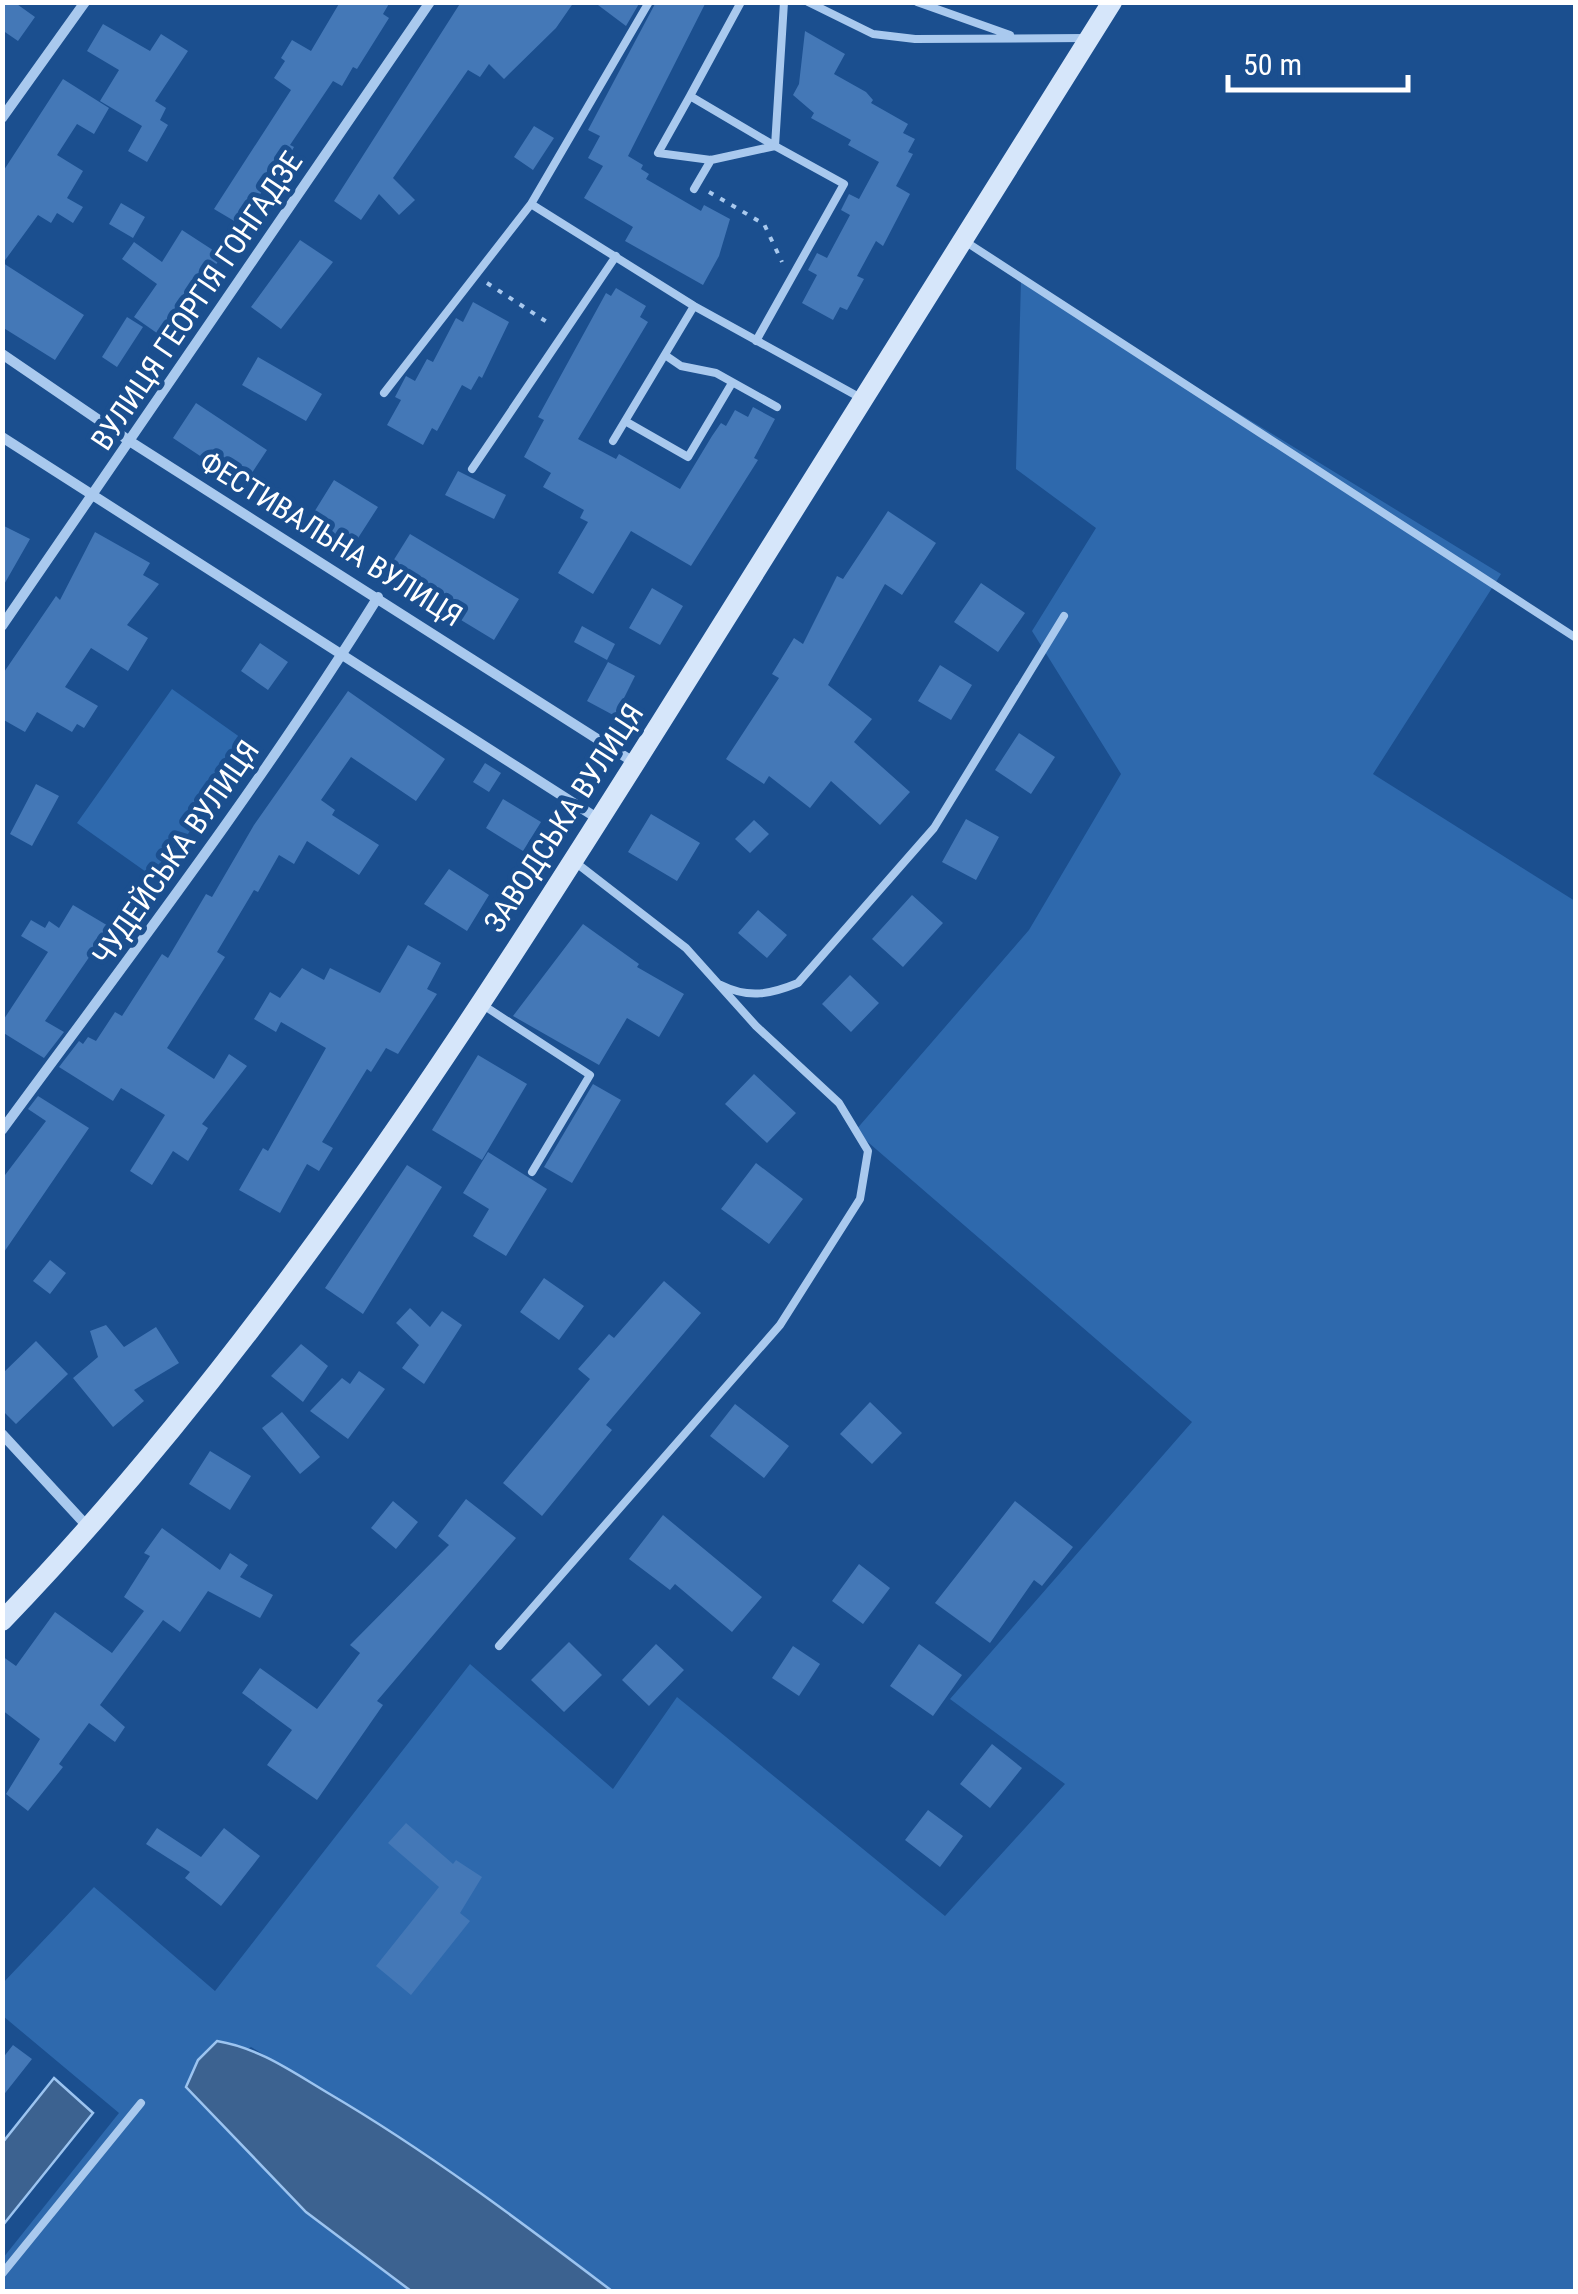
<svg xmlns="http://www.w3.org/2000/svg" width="1578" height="2294" font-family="'Roboto Condensed',sans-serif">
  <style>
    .green { fill: #2e69ad }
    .water { fill: #3c6290; stroke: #9cc4f0; stroke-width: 2.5 }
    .building { fill: #4478b7 }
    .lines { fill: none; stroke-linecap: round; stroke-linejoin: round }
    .path { stroke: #a9c9ee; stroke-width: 4; stroke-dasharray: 5 8; stroke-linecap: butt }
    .service { stroke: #a9c9ee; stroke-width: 8 }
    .minor { stroke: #a9c9ee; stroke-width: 10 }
    .secondary { stroke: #d6e6fa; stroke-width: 20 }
    .labels { text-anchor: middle; stroke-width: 10; stroke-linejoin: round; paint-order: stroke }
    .street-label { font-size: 30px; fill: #fff; stroke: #1b4f8f }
  </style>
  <rect width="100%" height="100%" fill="#1b4f8f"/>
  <!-- green -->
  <path class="green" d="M1021,280L1501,574L1373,774L1575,901V2291H612C496,2202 376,2122 251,2047L186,2088L306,2212L411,2291H3V2258L119,2113L3,2016L2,1984L94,1887L215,1991L470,1664L613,1789L677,1697L945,1916L1065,1784L950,1699L1192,1422L855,1131L1029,930L1121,774L1032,631L1096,528L1016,469Z
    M172,689L251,745L156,879L77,823Z"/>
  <!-- water -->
  <path class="water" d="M217,2041C259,2048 291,2071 328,2093C427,2151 520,2221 612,2291H411L306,2212L186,2087L198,2060Z
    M54,2078L93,2113L3,2225V2142Z"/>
  <!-- building -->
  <path class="building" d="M2,2H14L35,17L18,41L2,30Z
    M340,2H390L383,14L389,18L357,69L353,67L342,86L333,81L290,145L294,147L271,188L266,185L241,225L214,209L291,90L274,78L285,61L281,58L292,40L311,51Z
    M461,2H574L556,28L504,79L489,64L480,77L468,70L393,178L415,200L399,215L379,194L361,220L334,201Z
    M594,2H640L626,26Z
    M656,2H706L628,156L643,165L641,169L649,174L646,179L701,211L704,205L730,219L719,256L703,285L625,241L633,227L584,198L603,166L588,158L600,136L588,130Z
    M103,24L150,51L161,34L188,51L155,101L166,108L160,120L168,125L147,162L128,151L142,126L100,101L119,70L87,51Z
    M805,31L845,54L834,74L866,92L873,100L871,103L908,124L903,133L915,139L908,152L913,154L896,186L910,194L883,246L876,241L857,276L864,279L847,310L840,307L833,320L802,303L817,275L808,270L817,253L827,258L850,215L841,210L849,194L859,199L879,162L848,145L851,140L811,118L814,113L793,95L799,84Z
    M63,79L109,108L94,134L77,124L57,155L83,171L67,198L83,207L73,223L57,213L51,223L38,215L3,263L84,315L55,360L2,327V173Z
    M534,126L554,138L533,170L514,157Z
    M121,203L145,217L133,238L109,224Z
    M182,230L222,256L164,338L134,317L157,284L122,259L134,242L162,262Z
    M300,240L333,262L281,329L251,307Z
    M616,288L646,306L640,317L648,322L578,439L616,459L619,454L680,489L712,436L721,423L726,426L735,410L748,417L753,407L775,419L754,458L758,460L691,566L631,531L593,594L558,573L588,522L580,518L584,510L543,487L551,473L524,457L544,420L538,417L606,293L611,296Z
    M473,302L509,322L482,378L479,376L471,390L462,385L437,431L432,428L423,445L387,425L401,400L395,397L406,376L415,381L427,359L433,362L456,318L463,322Z
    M127,317L143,327L117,367L102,357Z
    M258,357L322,394L306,421L242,385Z
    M196,403L267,450L244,485L173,438Z
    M458,471L506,495L494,519L445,495Z
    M334,480L378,507L351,549L308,522Z
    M888,511L936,543L902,595L885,584L828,685L872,719L854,742L910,792L880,825L831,781L810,808L769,776L764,784L726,759L779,678L772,674L794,638L803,644L837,576L843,579Z
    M2,525L30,539L2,588Z
    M95,532L150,563L143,575L159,584L127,625L148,638L128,671L91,648L65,687L98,706L84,728L77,724L72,732L37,712L25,732L2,719V675L56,596L60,600Z
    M410,534L519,599L494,640L385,574Z
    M981,583L1025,613L998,652L954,622Z
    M652,588L683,606L660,645L629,628Z
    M582,626L615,644L607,660L574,642Z
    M260,643L288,662L268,690L241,671Z
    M608,662L635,676L615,716L587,701Z
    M940,665L972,685L951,720L918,701Z
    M348,691L445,759L416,801L351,757L321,800L335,810L332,815L379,845L359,875L307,841L294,864L279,855L258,892L254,890L217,952L225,957L167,1048L214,1079L229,1054L247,1066L202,1124L208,1128L188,1161L173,1151L152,1185L130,1171L165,1115L121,1088L113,1101L59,1067L79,1041L83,1044L88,1037L96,1041L115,1012L122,1016L162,954L168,958L206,894L212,897L254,825Z
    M1019,733L1055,757L1031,794L995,770Z
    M485,763L501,773L489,792L473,782Z
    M36,784L59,796L32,846L10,834Z
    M503,799L541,822L523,851L486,828Z
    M651,814L700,843L677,881L628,852Z
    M966,819L999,837L976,880L942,862Z
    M754,820L769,834L750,853L735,839Z
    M449,869L489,895L467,931L424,904Z
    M912,895L943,923L903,967L872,939Z
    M73,905L110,927L45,1021L64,1032L44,1058L2,1032V1022L48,952L21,936L31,920L45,928L49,921L59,928Z
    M758,910L787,935L767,958L738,933Z
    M583,924L639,964L637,967L684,994L659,1037L627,1018L599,1065L513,1016Z
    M408,945L441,963L427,989L437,994L398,1054L386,1048L371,1072L367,1069L322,1142L333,1148L319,1171L307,1164L280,1213L239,1190L263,1148L268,1151L326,1048L281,1022L276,1032L254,1019L270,992L280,998L302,968L324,980L330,968L380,993Z
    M850,975L879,1003L851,1032L822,1004Z
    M478,1055L527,1084L482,1160L432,1130Z
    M754,1074L796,1113L767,1143L725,1104Z
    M593,1084L621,1100L572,1183L544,1167Z
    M38,1096L89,1128L2,1255V1179L46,1121L28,1109Z
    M488,1152L547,1189L506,1256L473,1236L489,1209L463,1193Z
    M756,1163L803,1199L769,1244L721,1209Z
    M407,1165L442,1187L363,1314L325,1288Z
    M50,1260L66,1273L50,1294L33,1281Z
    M544,1278L584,1306L559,1340L520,1312Z
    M664,1281L701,1313L606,1425L612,1430L542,1516L503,1483L590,1379L578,1369L609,1334L614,1338Z
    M410,1308L430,1327L442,1311L462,1325L424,1384L402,1368L419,1345L396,1323Z
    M106,1325L124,1347L156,1327L179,1363L134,1390L144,1401L113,1427L73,1378L98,1357L90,1331Z
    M36,1341L68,1374L16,1424L2,1410V1374Z
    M301,1344L328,1366L303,1402L271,1376Z
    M359,1371L385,1389L348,1439L310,1411L342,1378L350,1384Z
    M870,1402L902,1433L872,1464L840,1434Z
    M735,1404L789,1446L764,1478L710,1436Z
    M282,1412L320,1457L300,1474L262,1428Z
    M210,1451L251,1476L230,1510L189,1484Z
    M466,1499L516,1538L377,1701L383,1705L317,1800L267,1765L292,1730L242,1693L260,1668L317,1709L360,1653L350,1645L449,1545L438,1536Z
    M393,1501L418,1522L396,1549L371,1528Z
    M1015,1501L1073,1547L1042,1586L1034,1580L990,1643L935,1603Z
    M663,1515L762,1597L732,1632L675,1584L670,1590L629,1559Z
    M162,1528L220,1570L230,1553L248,1565L240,1577L273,1595L260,1618L208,1591L180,1632L163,1620L100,1705L125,1727L115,1742L89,1723L59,1764L63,1767L28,1811L6,1794L40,1739L2,1710V1656L16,1666L55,1612L112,1653L144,1611L124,1597L150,1556L144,1553Z
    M859,1564L890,1588L863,1624L832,1601Z
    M569,1642L602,1675L564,1712L531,1680Z
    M656,1644L684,1670L649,1706L622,1680Z
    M919,1644L962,1675L933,1716L890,1686Z
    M793,1646L820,1664L799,1696L772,1678Z
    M992,1744L1022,1768L990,1808L960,1784Z
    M928,1810L963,1836L940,1867L905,1840Z
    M406,1823L453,1864L456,1860L482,1877L460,1913L470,1921L411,1995L376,1966L439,1887L388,1843Z
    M157,1828L201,1857L224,1828L260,1856L221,1906L185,1878L190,1872L146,1844Z
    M13,2045L32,2059L2,2097V2059Z"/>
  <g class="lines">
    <!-- path -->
    <path class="path" d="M709,192L764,224L782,262
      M487,283L550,324"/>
    <!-- service -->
    <path class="service" d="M741,2L690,96L775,146L784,2
      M808,2L873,34L915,39L1085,38
      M917,2L1010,35
      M690,96L658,153L711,160L775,146L844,184L756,341
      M694,189L711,160
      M531,204L694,306L859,397
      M963,240L1576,638
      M665,355L681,366L716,373L777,407
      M384,393L531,204L649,2
      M625,421L688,457L732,383
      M613,441L694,306
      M472,469L616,256
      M721,985C749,999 771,994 798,983L934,828L1064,616
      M483,1005L590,1075L532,1172
      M499,1646L780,1325L860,1199L868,1151L839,1103L756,1026L686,948L575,862
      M2,2274L141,2103"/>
    <!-- minor -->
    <path class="minor" d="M2,118L85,2
      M2,354L131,442L635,763
      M2,437L600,820
      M2,626L430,2
      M2,1130C133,952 261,785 378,597
      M2,1434L86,1525"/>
    <!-- secondary -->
    <path class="secondary" d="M2,1621C259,1355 465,1033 661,722C811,482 962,242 1112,2"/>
  </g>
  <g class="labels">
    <!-- street labels -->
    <g class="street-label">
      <text transform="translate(197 301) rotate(-56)" y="10">ВУЛИЦЯ ГЕОРГІЯ ГОНГАДЗЕ</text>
      <text transform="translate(331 539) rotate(32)" y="10">ФЕСТИВАЛЬНА ВУЛИЦЯ</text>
      <text transform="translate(564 818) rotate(-57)" y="10">ЗАВОДСЬКА ВУЛИЦЯ</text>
      <text transform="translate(176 853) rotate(-55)" y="10">ЧУДЕЙСЬКА ВУЛИЦЯ</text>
    </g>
  </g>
  <!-- border -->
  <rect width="1578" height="2294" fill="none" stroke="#ffffff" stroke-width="10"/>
  <!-- scale -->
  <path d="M1228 75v15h180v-15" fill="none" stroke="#ffffff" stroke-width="5"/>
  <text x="1243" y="75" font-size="30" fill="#ffffff" stroke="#1b4f8f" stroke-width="8" paint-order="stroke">50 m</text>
</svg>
